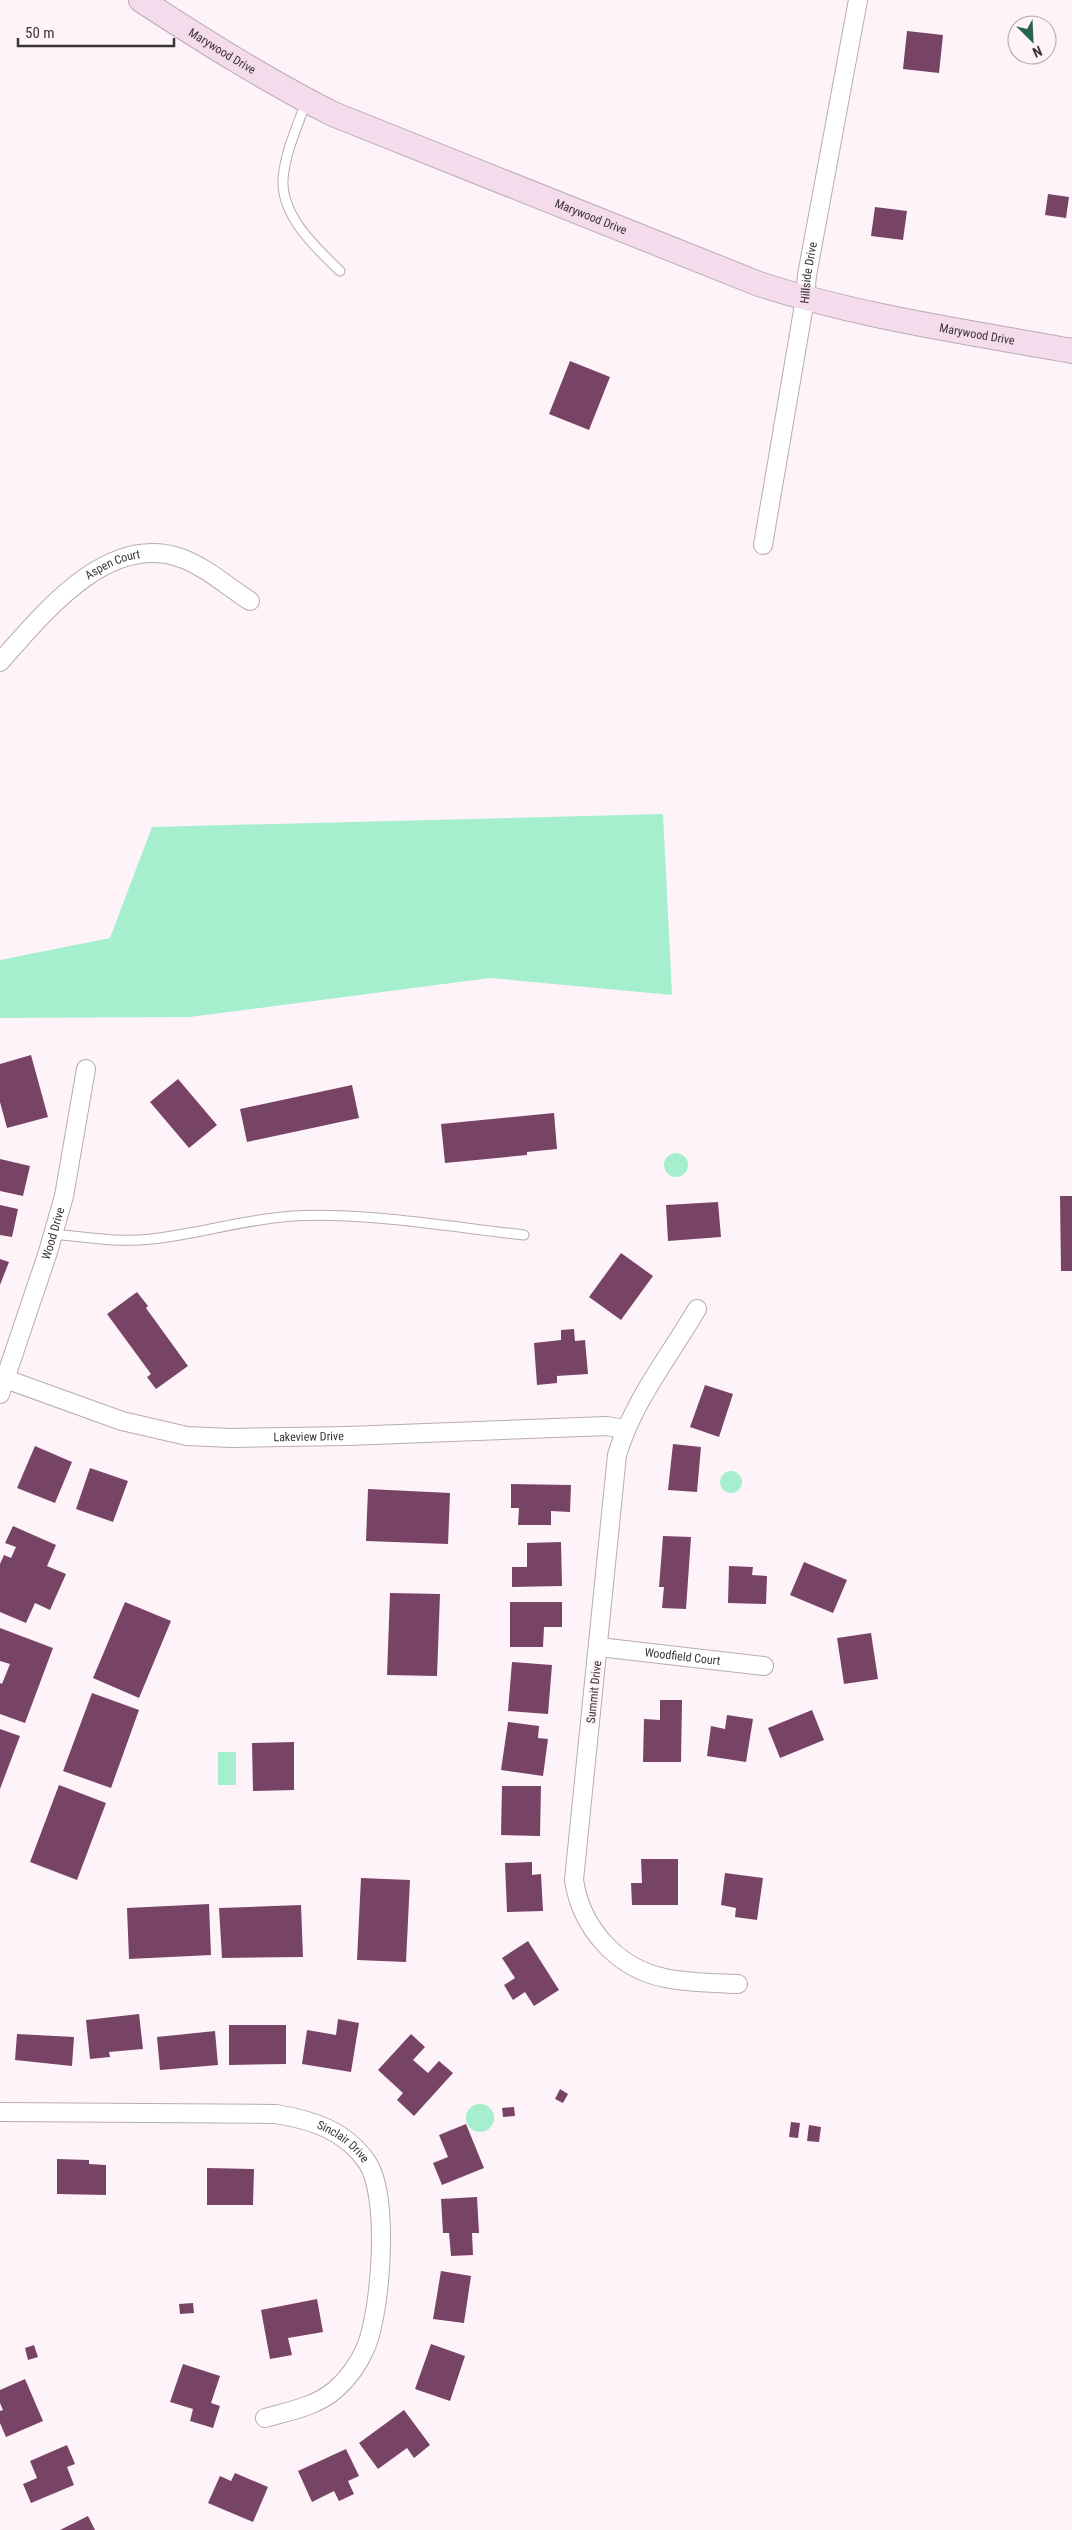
<svg xmlns="http://www.w3.org/2000/svg" width="1072" height="2530" font-family="'Roboto Condensed',sans-serif">
  <style>
    .water { fill: #a5efce }
    .building { fill: #784466 }
    .lines { fill: none; stroke-linecap: round; stroke-linejoin: round }
    .lane-casing { stroke: #b9abb3; stroke-width: 11 }
    .street-casing { stroke: #b9abb3; stroke-width: 20 }
    .secondary-casing { stroke: #b9abb3; stroke-width: 26 }
    .lane { stroke: #fff; stroke-width: 9 }
    .street { stroke: #fff; stroke-width: 18 }
    .secondary { stroke: #f5dcec; stroke-width: 24 }
    .labels { text-anchor: middle; stroke-width: 5; stroke-linejoin: round; paint-order: stroke }
    .street-label { font-size: 12px; fill: #393437; stroke: #fef3f9 }
  </style>
  <rect width="100%" height="100%" fill="#fef3f9"/>
  <!-- water -->
  <path class="water" d="M663,814L672,995L490,978L190,1017L0,1018V960L110,938L152,827Z
    M664 1165a12 12 0 1 1 24 0a12 12 0 1 1-24 0Z
    M720 1482a11 11 0 1 1 22 0a11 11 0 1 1-22 0Z
    M218,1752H236V1785H218Z
    M466 2118a14 14 0 1 1 28 0a14 14 0 1 1-28 0Z"/>
  <!-- building -->
  <path class="building" d="M907,31L943,35L939,73L903,69Z
    M1048,194L1069,197L1066,218L1045,215Z
    M875,207L907,211L903,240L871,236Z
    M570,361L610,377L589,430L549,414Z
    M31,1055L48,1117L7,1128L0,1102V1064Z
    M178,1079L217,1125L189,1148L150,1102Z
    M352,1085L359,1118L247,1142L240,1109Z
    M554,1113L557,1149L527,1152V1155L445,1163L441,1124Z
    M0,1159L30,1166L23,1196L0,1191Z
    M1060,1196H1072V1271H1061Z
    M718,1202L721,1237L668,1241L666,1205Z
    M0,1205L18,1209L12,1237L0,1235Z
    M621,1253L653,1276L621,1320L589,1297Z
    M0,1259L9,1262L0,1285Z
    M137,1292L148,1306L146,1308L188,1366L156,1389L147,1377L151,1374L107,1314Z
    M574,1329L575,1341L585,1340L588,1374L557,1376V1383L537,1385L534,1343L561,1340V1330Z
    M705,1385L733,1394L719,1437L690,1427Z
    M673,1444L701,1447L697,1492L668,1490Z
    M35,1446L72,1462L55,1503L17,1488Z
    M90,1468L128,1481L113,1522L76,1509Z
    M511,1484L571,1485L570,1512L551,1511V1525H518L519,1508H511Z
    M368,1489L450,1493L448,1544L366,1541Z
    M13,1526L56,1545L47,1566L66,1574L50,1610L35,1603L26,1623L0,1612V1564L4,1555L11,1558L16,1547L5,1543Z
    M663,1536L691,1537L686,1609L662,1608L664,1587H659Z
    M561,1542L562,1586L512,1587V1567H527V1543Z
    M804,1562L847,1580L833,1613L790,1595Z
    M729,1566L753,1567L752,1575L767,1576L766,1604L728,1603Z
    M390,1593L440,1594L437,1676L387,1675Z
    M125,1602L171,1621L139,1698L93,1678Z
    M510,1602H562V1627H544L543,1647H510Z
    M0,1628L53,1648L25,1723L0,1714V1683L2,1684L10,1664L0,1661Z
    M871,1633L878,1679L844,1684L837,1638Z
    M512,1662L552,1665L548,1714L508,1711Z
    M92,1693L139,1710L111,1788L63,1771Z
    M660,1700H682L681,1762H643L644,1719L660,1720Z
    M812,1710L824,1740L780,1758L768,1728Z
    M727,1715L753,1719L746,1762L707,1756L711,1726L725,1729Z
    M508,1722L539,1726L538,1738L548,1739L543,1776L501,1770Z
    M0,1729L20,1736L0,1789Z
    M294,1742V1790L253,1791L252,1743Z
    M59,1785L106,1803L77,1880L30,1862Z
    M502,1786H541L540,1836L501,1835Z
    M641,1859H678V1905H632L631,1883H642Z
    M532,1862V1875L541,1874L543,1911L507,1912L505,1863Z
    M725,1873L763,1878L757,1920L735,1917L736,1908L721,1905Z
    M361,1878L410,1880L406,1962L357,1960Z
    M209,1904L211,1955L129,1959L127,1908Z
    M301,1905L303,1957L222,1958L219,1908Z
    M528,1941L559,1990L534,2006L525,1992L513,2000L504,1985L515,1978L502,1958Z
    M139,2014L143,2049L109,2052L110,2057L90,2059L86,2020Z
    M338,2019L359,2023L351,2072L302,2064L307,2030L336,2035Z
    M229,2025H286V2064L229,2065Z
    M215,2031L218,2065L160,2070L157,2037Z
    M17,2034L74,2037L72,2066L15,2060Z
    M411,2034L425,2047L413,2060L428,2073L439,2061L453,2073L414,2116L397,2100L403,2093L378,2070Z
    M560,2089L568,2094L563,2103L555,2099Z
    M514,2107L515,2116L503,2117L502,2108Z
    M791,2122L800,2123L798,2138L789,2137Z
    M466,2124L484,2168L442,2185L433,2163L448,2157L439,2135Z
    M809,2125L821,2127L819,2142L807,2141Z
    M57,2159L89,2160V2164L106,2165V2195L57,2194Z
    M207,2168L254,2169L253,2205H207Z
    M477,2197L479,2233H472L473,2255L451,2256L449,2233H443L441,2199Z
    M441,2271L471,2276L464,2323L433,2319Z
    M317,2299L323,2332L288,2338L292,2355L270,2359L261,2310Z
    M193,2303L194,2313L180,2314L179,2304Z
    M431,2344L465,2356L450,2401L415,2389Z
    M34,2345L38,2357L28,2360L25,2348Z
    M183,2364L220,2376L211,2403L220,2406L213,2428L190,2421L193,2409L170,2402Z
    M25,2379L43,2421L6,2437L0,2423V2411L3,2410L0,2403V2390Z
    M404,2410L430,2445L414,2458L407,2448L378,2469L359,2443Z
    M67,2445L75,2464L67,2467L74,2485L31,2503L23,2484L37,2478L30,2461Z
    M346,2449L359,2476L348,2481L354,2494L339,2501L334,2491L312,2502L298,2471Z
    M235,2473L268,2487L253,2522L208,2503L220,2476L231,2481Z
    M88,2516L95,2530H60Z"/>
  <g class="lines">
    <!-- lane casing -->
    <g class="lane-casing">
      <path id="lane" d="M306,102C297,127 285,153 283,179C281,216 316,248 340,271
        M53,1234C85,1237 119,1243 151,1239C199,1234 245,1219 293,1216C366,1212 451,1227 524,1235"/>
    </g>
    <!-- street casing -->
    <g class="street-casing">
      <g id="street">
        <path id="s1" d="M763,545L805,299L807,275L858,0"/>
        <path id="s2" d="M0,662C43,614 107,532 181,558C206,567 228,587 250,601"/>
        <path d="M697,1309C669,1357 633,1401 617,1455L574,1880C581,1927 616,1968 665,1978C688,1983 714,1983 738,1984"/>
        <path id="s3" d="M0,1377L122,1421L187,1436L231,1438L348,1436L607,1426L625,1429"/>
        <path id="s4" d="M0,1394L48,1252L64,1196L86,1069"/>
        <path id="s5" d="M599,1647L764,1666"/>
        <path id="s6" d="M0,2112L276,2114C312,2120 345,2130 367,2162C390,2196 381,2310 366,2347C359,2363 348,2379 335,2390C315,2407 289,2411 265,2418"/>
      </g>
    </g>
    <!-- secondary casing -->
    <g class="secondary-casing">
      <g id="secondary">
        <path id="s7" d="M141,0C204,41 266,80 333,114L759,284C860,317 967,332 1072,351"/>
      </g>
    </g>
    <!-- lane -->
    <use href="#lane" class="lane"/>
    <!-- street -->
    <use href="#street" class="street"/>
    <!-- secondary -->
    <use href="#secondary" class="secondary"/>
  </g>
  <g class="labels">
    <!-- street labels -->
    <g class="street-label">
      <text dy="4" stroke="none"><textPath href="#s7" startOffset="96">Marywood Drive</textPath></text>
      <text dy="4" stroke="none"><textPath href="#s7" startOffset="501">Marywood Drive</textPath></text>
      <text dy="4" stroke="none"><textPath href="#s1" startOffset="276">Hillside Drive</textPath></text>
      <text dy="4" stroke="none"><textPath href="#s7" startOffset="906">Marywood Drive</textPath></text>
      <text dy="4" stroke="none"><textPath href="#s2" startOffset="151">Aspen Court</textPath></text>
      <text dy="4" stroke="none"><textPath href="#s4" startOffset="169">Wood Drive</textPath></text>
      <text dy="4" stroke="none"><textPath href="#s3" startOffset="318">Lakeview Drive</textPath></text>
      <text dy="4" stroke="none"><textPath href="#s5" startOffset="84">Woodfield Court</textPath></text>
      <text transform="translate(594 1692) rotate(-84)" y="4">Summit Drive</text>
      <text dy="4" stroke="none"><textPath href="#s6" startOffset="350">Sinclair Drive</textPath></text>
    </g>
  </g>
  <!-- north arrow -->
  <g transform="translate(1032 40) rotate(156)"><circle r="24" fill="#fef3f9" stroke="#afa7ab"/>
  <path d="M0-4L9 19L0 12L-9 19Z" fill="#29634d"/>
  <text y="-8" font-size="14" font-weight="bold" text-anchor="middle" fill="#393437">N</text>
  </g>
  <!-- scale -->
  <path d="M18 38v8h156v-8" fill="none" stroke="#393437" stroke-width="2.5"/>
  <text x="25" y="38" font-size="15" fill="#393437" stroke="#fef3f9" stroke-width="4" paint-order="stroke">50 m</text>
</svg>
